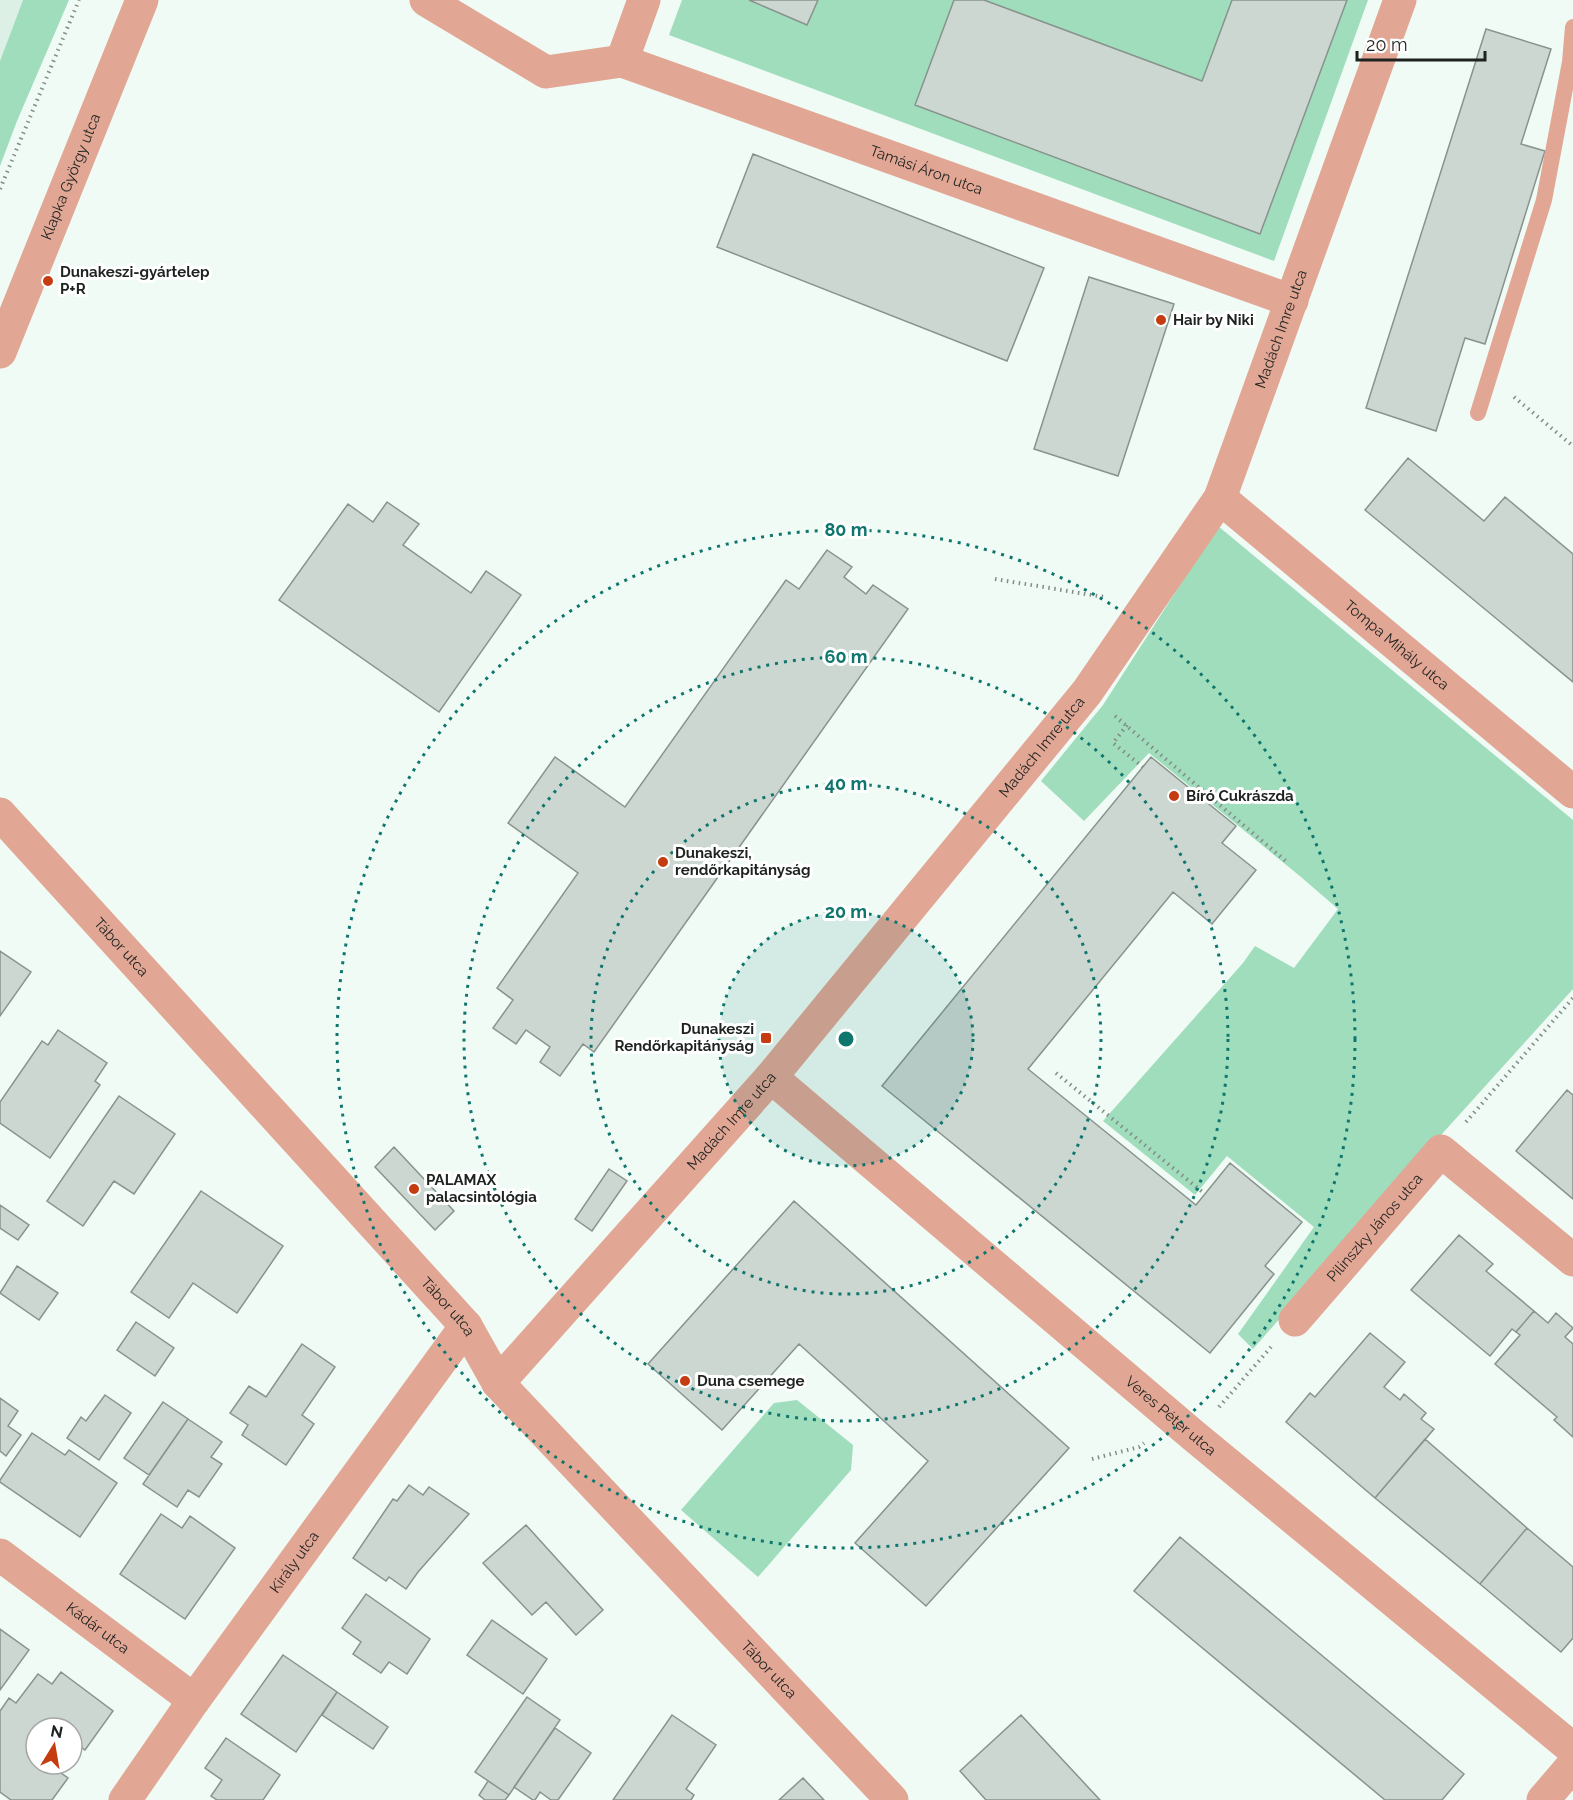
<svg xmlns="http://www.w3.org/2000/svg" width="1573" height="1800" font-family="Raleway,sans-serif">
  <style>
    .built { fill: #ddf0e6 }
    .green { fill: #9fddbd }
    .building { fill: #ccd7d1; stroke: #89938d; stroke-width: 1.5 }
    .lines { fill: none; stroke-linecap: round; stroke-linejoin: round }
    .path { stroke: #848c87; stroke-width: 4; stroke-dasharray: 1.5 4.5; stroke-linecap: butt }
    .service { stroke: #e2a695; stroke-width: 16 }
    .minor { stroke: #e2a695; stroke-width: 33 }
    .ring { fill: none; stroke: #0f766e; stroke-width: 3; stroke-dasharray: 3 6 }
    .poi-dot { fill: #c43c0f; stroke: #fff; stroke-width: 2 }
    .labels { text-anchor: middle; stroke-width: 6; stroke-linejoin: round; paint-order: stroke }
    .street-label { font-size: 15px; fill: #1f2320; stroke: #fff }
    .poi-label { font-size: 15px; font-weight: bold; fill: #1f2320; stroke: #fff; text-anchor: start }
    .centre { fill: #0f766e; stroke: #fff; stroke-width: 3 }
    .ring-label { font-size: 18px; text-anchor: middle; font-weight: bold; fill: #0f766e; stroke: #fff; stroke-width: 6; stroke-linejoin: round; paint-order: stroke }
  </style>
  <rect width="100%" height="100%" fill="#f0fbf5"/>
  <!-- built -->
  <path class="built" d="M0,0H23L0,61Z"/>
  <!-- green -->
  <path class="green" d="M23,0H69L17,121L0,166V61Z
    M682,0H1368L1274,261L669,35Z
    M1218,526L1573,820V989L1432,1145L1253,1349L1238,1334L1314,1227L1227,1156L1195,1195L1103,1121L1243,963L1255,946L1294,968L1338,909L1301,877L1149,753L1084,821L1041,781L1103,705Z
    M797,1400L853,1445L851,1470L758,1577L681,1510L774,1403Z"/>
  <!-- building -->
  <path class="building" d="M749,0H818L807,25Z
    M954,0H984L1202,81L1232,0H1347L1260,234L915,105Z
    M1486,29L1551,49L1521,144L1545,151L1485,344L1465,338L1436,431L1366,408Z
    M753,154L1044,268L1007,361L717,247Z
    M1089,277L1174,304L1118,476L1034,449Z
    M1408,458L1484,521L1505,497L1573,554V682L1365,510Z
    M387,502L419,524L403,545L471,593L486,571L521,595L439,712L279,600L348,504L373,522Z
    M827,550L852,567L844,577L866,594L873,585L908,609L594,1052L583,1044L560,1076L540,1062L550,1047L526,1030L516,1044L493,1028L513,1000L497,988L578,873L508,823L555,757L625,807L786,580L799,589Z
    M1151,757L1236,826L1222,843L1256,870L1212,924L1173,892L1028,1069L1196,1205L1230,1163L1302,1222L1265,1266L1274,1274L1210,1353L882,1086Z
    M0,951L31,972L0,1016Z
    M58,1030L107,1063L95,1081L100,1085L50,1158L0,1123V1102L42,1041L48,1045Z
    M1567,1090L1573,1095V1199L1516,1151Z
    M119,1096L175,1134L134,1194L114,1181L83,1226L47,1201Z
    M394,1147L454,1211L435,1230L375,1167Z
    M609,1169L627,1181L592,1231L575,1219Z
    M201,1191L283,1246L237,1313L193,1283L169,1318L131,1292Z
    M794,1201L1069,1448L926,1606L855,1543L928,1461L799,1344L722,1430L648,1364Z
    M0,1205L29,1225L18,1240L0,1228Z
    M1459,1235L1493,1264L1486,1271L1534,1311L1516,1332L1512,1329L1490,1356L1411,1290Z
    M17,1266L58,1293L39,1320L0,1293Z
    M1534,1311L1548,1323L1556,1313L1573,1328L1565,1337L1573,1344V1437L1554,1420L1557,1417L1495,1364L1520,1335L1516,1332Z
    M136,1322L174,1348L155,1376L117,1350Z
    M1370,1333L1405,1362L1384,1387L1400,1400L1404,1394L1426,1413L1421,1419L1434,1429L1375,1498L1286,1422L1310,1393L1315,1397Z
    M302,1344L335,1367L302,1415L314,1424L286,1465L242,1435L248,1425L230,1413L249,1386L266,1397Z
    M105,1395L131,1413L99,1460L67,1438L81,1417L86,1421Z
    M0,1398L18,1411L8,1426L21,1435L6,1456L0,1451Z
    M163,1402L188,1419L149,1475L124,1458Z
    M188,1419L222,1442L211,1457L222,1464L199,1497L188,1490L177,1507L143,1484Z
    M32,1433L65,1455L69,1450L117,1483L80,1537L0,1482V1480Z
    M1425,1439L1527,1528L1480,1584L1375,1498Z
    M409,1485L423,1495L429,1487L469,1514L418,1572L406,1589L389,1577L386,1581L353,1558L393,1499L397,1501Z
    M161,1514L182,1528L190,1516L235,1548L185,1619L120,1574Z
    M526,1525L603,1610L576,1635L546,1602L532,1615L483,1563Z
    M1527,1528L1573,1567V1638L1561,1652L1480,1584Z
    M1180,1537L1464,1774L1442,1800H1385L1134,1591Z
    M366,1594L430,1639L407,1674L389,1662L381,1673L353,1654L361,1642L342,1628Z
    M492,1620L547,1659L523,1694L467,1655Z
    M0,1629L29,1650L0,1690Z
    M283,1655L337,1692L296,1752L241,1714Z
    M61,1672L113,1711L85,1750L72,1741V1728H36V1764H48L68,1778L52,1800H11L0,1792V1711L9,1698L16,1703L38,1674L52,1684Z
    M337,1692L388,1727L373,1749L322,1715Z
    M527,1697L560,1720L509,1795L475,1772Z
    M672,1715L716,1745L686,1789L694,1795L691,1800H613Z
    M1021,1715L1100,1800H986L960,1771Z
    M555,1728L591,1753L558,1800H551L540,1792L535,1800H533L514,1787Z
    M226,1738L280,1775L263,1800H217L211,1796L222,1780L205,1768Z
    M803,1778L824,1800H779Z
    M488,1781L509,1795L505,1800H485L479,1795Z"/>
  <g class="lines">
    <!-- path -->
    <path class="path" d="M0,189L79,0
      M1514,397L1573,446
      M995,579L1104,597
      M1115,716L1288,863
      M1127,725L1113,743L1143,767
      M1056,1073L1205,1194
      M1466,1122L1573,998
      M1219,1407L1271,1347
      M1092,1459L1139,1447L1144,1443"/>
    <!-- service -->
    <path class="service" d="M1478,413L1544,200L1570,62L1573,27"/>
    <!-- minor -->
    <g class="minor">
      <path id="s1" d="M426,0L546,72L622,61L1292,301"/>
      <path d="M622,61L644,0"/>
      <path id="s2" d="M0,352L142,0"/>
      <path id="s3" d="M1220,498L1573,792"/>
      <path id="s4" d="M0,814L466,1326L498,1383L892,1800"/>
      <path id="s5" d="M771,1077L1194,1436L1573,1749"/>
      <path id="s6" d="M1295,1320L1441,1151L1573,1260"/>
      <path id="s7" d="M498,1383L771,1077L1087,692L1220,498L1400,0"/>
      <path id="s8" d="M0,1555L194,1700"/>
      <path id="s9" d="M125,1800L194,1700L466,1326"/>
      <path d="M1543,1800L1573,1765"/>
    </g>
  </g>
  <!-- distance rings -->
  <circle cx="846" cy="1039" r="127" fill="#0f766e" fill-opacity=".12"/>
  <g class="ring">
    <circle cx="846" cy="1039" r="127"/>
    <circle cx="846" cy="1039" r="255"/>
    <circle cx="846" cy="1039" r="382"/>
    <circle cx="846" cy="1039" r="509"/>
  </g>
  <!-- markers -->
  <g class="poi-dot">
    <circle cx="48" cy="281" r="6"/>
    <circle cx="1161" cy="320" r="6"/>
    <circle cx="1174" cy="796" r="6"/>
    <circle cx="663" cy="862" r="6"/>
    <rect x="760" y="1032" width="12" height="12" rx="3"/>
    <circle cx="414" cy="1189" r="6"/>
    <circle cx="685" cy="1381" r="6"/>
  </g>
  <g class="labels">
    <!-- street labels -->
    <g class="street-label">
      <text dy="5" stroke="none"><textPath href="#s1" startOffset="540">Tamási Áron utca</textPath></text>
      <text dy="5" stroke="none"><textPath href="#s2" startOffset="189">Klapka György utca</textPath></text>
      <text dy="5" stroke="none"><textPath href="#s7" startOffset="1323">Madách Imre utca</textPath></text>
      <text dy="5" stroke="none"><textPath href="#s3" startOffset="230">Tompa Mihály utca</textPath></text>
      <text dy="5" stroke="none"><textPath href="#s7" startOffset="837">Madách Imre utca</textPath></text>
      <text dy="5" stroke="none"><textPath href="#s4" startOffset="180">Tábor utca</textPath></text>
      <text dy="5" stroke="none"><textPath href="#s7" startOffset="351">Madách Imre utca</textPath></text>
      <text dy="5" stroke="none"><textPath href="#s6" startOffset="122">Pilinszky János utca</textPath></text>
      <text dy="5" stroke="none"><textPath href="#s4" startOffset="666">Tábor utca</textPath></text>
      <text dy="5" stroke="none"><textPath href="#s5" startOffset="524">Veres Péter utca</textPath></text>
      <text dy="5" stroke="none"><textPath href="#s9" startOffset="292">Király utca</textPath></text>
      <text dy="5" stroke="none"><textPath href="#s8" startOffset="122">Kádár utca</textPath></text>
      <text dy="5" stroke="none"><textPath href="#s4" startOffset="1152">Tábor utca</textPath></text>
    </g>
    <!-- poi labels -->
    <g class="poi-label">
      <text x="60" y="277">Dunakeszi-gyártelep<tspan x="60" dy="17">P+R</tspan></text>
      <text x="1173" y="325">Hair by Niki</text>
      <text x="1186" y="801">Bíró Cukrászda</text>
      <text x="675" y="858">Dunakeszi,<tspan x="675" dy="17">rendőrkapitányság</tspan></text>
      <text x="754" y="1034" text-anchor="end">Dunakeszi<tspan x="754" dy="17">Rendőrkapitányság</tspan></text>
      <text x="426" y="1185">PALAMAX<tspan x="426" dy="17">palacsintológia</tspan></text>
      <text x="697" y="1386">Duna csemege</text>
    </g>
  </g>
  <circle cx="846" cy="1039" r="9" class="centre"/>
  <g class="ring-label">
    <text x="846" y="536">80 m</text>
    <text x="846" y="663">60 m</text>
    <text x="846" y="790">40 m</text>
    <text x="846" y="918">20 m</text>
  </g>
  <!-- north arrow -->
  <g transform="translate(54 1746) rotate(11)"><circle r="28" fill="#ffffff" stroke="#a5a7a6" stroke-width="1.5"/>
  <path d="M0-4.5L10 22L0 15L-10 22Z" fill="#c43c0f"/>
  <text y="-9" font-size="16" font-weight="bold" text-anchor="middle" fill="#1f2320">N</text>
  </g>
  <!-- scale -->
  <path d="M1357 51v9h128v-9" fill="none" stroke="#1f2320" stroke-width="3"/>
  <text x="1366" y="51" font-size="18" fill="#1f2320" stroke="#ffffff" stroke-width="4.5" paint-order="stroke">20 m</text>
</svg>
